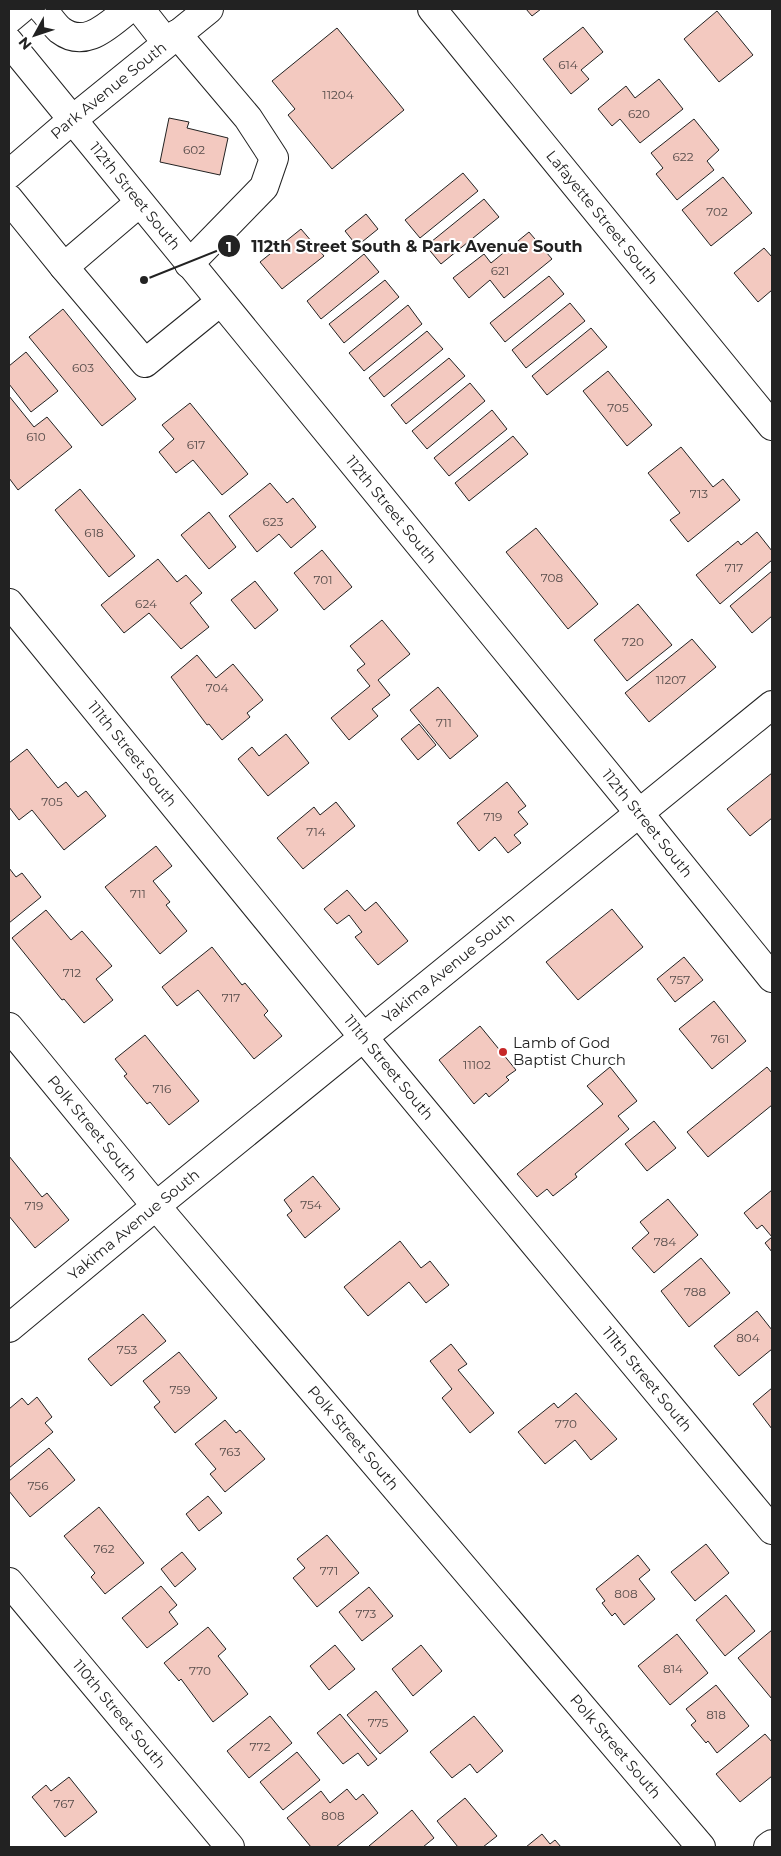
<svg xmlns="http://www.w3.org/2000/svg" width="781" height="1856" font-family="Montserrat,sans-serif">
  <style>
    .building { fill: #f3c9c0; stroke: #222 }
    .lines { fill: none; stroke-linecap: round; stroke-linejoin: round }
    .minor-casing { stroke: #222; stroke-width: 30 }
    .major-casing { stroke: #222; stroke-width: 30 }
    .minor { stroke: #fff; stroke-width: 28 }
    .major { stroke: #fff; stroke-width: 28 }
    .poi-dot { fill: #c62828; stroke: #fff; stroke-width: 2 }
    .labels { text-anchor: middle; stroke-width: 4; stroke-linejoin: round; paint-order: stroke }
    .number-label { font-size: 12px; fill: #564c4a }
    .street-label { font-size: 15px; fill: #222; stroke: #fff }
    .poi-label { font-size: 15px; fill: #222; stroke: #fff; text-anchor: start }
    .leader { fill: none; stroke: #222; stroke-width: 2 }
    .callout-dot { fill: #222; stroke: #fff; stroke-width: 2 }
    .mark-label { font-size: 15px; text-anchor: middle; font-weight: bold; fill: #fff }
    .callout-label { font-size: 16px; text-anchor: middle; font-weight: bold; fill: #222; stroke: #fff; stroke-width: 4; stroke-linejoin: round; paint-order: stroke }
  </style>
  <rect width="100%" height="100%" fill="#fff"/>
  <!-- building -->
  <path class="building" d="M526,9H541L532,16Z
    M717,11L753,55L719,82L684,39Z
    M583,27L603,52L581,70L589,79L571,94L543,59Z
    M337,28L404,110L332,169L288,115L295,109L272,81Z
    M659,79L683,109L640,143L620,119L612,126L598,109L626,86L635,98Z
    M169,118L189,122L187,128L228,138L220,175L160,162Z
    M694,119L719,150L707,161L714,170L677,200L656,174L663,168L651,153Z
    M463,173L478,191L420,238L405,220Z
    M723,177L752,213L711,246L682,210Z
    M484,199L499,217L441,264L426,246Z
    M366,214L378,229L357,246L345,231Z
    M301,229L324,256L282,289L260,262Z
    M529,232L552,259L504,298L490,280L469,298L453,278L484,254L491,263Z
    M764,248L772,257V290L758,302L734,273Z
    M364,254L379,272L321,319L307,301Z
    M549,276L564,294L505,342L490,323Z
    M385,280L399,297L344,343L329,324Z
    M570,303L585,321L526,368L512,350Z
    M408,305L422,324L364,371L349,353Z
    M63,309L136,399L102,426L29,337Z
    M591,328L607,347L547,395L532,376Z
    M427,331L443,349L384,397L369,378Z
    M26,352L58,391L31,412L9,384V366Z
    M449,358L465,376L406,424L391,405Z
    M608,371L652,425L627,446L583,391Z
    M470,383L485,401L427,449L412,431Z
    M9,396L34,427L47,417L72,447L18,490L9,478Z
    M190,403L248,474L222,495L193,460L176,473L159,452L174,439L162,425Z
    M492,410L507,429L449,476L434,458Z
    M513,436L528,454L469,501L455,483Z
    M681,447L713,487L723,479L740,500L688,542L670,520L680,513L648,473Z
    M270,483L287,503L293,498L316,527L291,548L279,534L257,552L229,516Z
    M80,489L135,556L109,577L55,510Z
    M209,512L236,547L209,569L181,535Z
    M536,528L598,604L568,629L506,552Z
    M757,532L772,551V560L720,604L696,575L738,541L741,545Z
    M322,550L352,587L324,610L294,573Z
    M158,559L177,582L186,575L202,593L190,603L209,627L181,649L149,613L124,633L101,605Z
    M772,571V616L752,633L730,606Z
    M255,581L278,610L255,629L231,600Z
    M638,604L672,645L627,681L594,640Z
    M382,620L410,654L378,680L390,695L372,709L378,716L349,740L331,718L370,686L357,670L365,664L350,646Z
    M692,639L716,667L649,722L625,693Z
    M197,655L216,678L233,664L263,700L247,713L250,717L222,740L209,724L207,725L171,677Z
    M438,687L478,736L450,759L410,710Z
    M419,724L436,745L418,760L401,739Z
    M286,734L309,763L268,796L238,759L252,747L259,756Z
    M27,749L58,788L66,782L78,797L86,791L106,816L64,850L32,810L19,820L9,807V763Z
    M772,773V818L750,836L727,809Z
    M507,782L526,806L518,812L528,824L514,835L521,843L508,853L495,837L479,851L457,823Z
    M336,802L355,826L303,869L277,838L314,807L320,815Z
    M156,846L172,866L153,881L170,902L166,905L187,931L160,954L105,887Z
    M9,868L16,877L22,873L41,897L9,923Z
    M347,890L365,911L376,902L408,941L378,965L355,937L362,932L349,915L337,924L324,909Z
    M612,909L643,947L578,1000L546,962Z
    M46,910L71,940L82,931L112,966L96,979L113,1000L84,1023L64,999L62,1000L12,938Z
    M212,947L242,985L245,983L268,1011L264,1015L282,1036L254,1059L198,990L177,1006L162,987Z
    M684,957L703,980L675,1002L657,979Z
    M714,1001L746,1041L712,1069L679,1029Z
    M480,1026L516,1070L506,1077L509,1080L489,1097L486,1093L474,1104L439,1060Z
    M145,1035L199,1101L169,1125L150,1102L147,1104L124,1076L127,1074L115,1059Z
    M610,1067L637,1101L618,1116L629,1129L575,1174L577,1177L553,1196L547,1189L537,1197L517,1174L603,1104L587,1086Z
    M767,1067L772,1073V1105L708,1157L687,1132Z
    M654,1121L676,1148L647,1171L625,1144Z
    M9,1156L42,1197L47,1193L69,1220L35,1248L9,1216Z
    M313,1176L340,1209L305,1238L287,1215L292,1211L284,1200Z
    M772,1190V1252L765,1243L772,1237L762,1225L757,1229L744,1213Z
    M668,1199L698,1235L654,1273L632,1248L649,1233L640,1222Z
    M400,1241L421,1268L430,1261L449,1285L426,1303L409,1282L368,1316L344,1287Z
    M701,1258L730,1293L689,1327L661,1291Z
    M757,1311L772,1330V1349L739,1376L714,1346Z
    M143,1314L166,1341L111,1386L88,1359Z
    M451,1344L467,1364L458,1370L494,1413L470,1433L442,1398L452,1389L430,1361Z
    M179,1352L217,1398L175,1433L154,1407L160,1402L143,1381Z
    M772,1388V1429L753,1404Z
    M576,1393L617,1439L591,1460L575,1440L545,1464L518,1432L554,1403L558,1408Z
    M37,1397L52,1417L45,1423L53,1432L9,1468V1409L22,1398L28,1405Z
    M225,1420L236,1433L240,1430L265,1459L225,1492L210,1474L216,1469L195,1444Z
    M49,1448L75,1480L30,1517L9,1491V1481Z
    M208,1496L222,1513L199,1531L186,1514Z
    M99,1507L144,1563L105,1594L91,1577L95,1573L64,1536Z
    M327,1535L359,1573L317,1607L293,1578L305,1568L297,1559Z
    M706,1544L729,1573L695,1601L671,1572Z
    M182,1552L196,1569L175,1587L161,1569Z
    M638,1555L650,1570L639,1579L655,1599L624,1625L615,1613L612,1616L602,1603L605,1601L596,1589Z
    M161,1586L177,1605L169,1612L178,1624L147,1648L122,1618Z
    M369,1587L393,1616L362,1641L339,1612Z
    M726,1595L755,1631L725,1656L696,1620Z
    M208,1627L226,1649L218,1656L248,1694L213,1722L181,1679L179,1681L164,1663Z
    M772,1630V1699L738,1658Z
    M677,1634L708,1673L670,1705L638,1666Z
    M335,1645L355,1669L329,1690L310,1666Z
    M421,1645L442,1671L413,1696L392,1669Z
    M716,1685L749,1726L717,1753L708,1741L706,1743L691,1725L696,1721L686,1709Z
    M376,1691L408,1731L380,1754L347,1715Z
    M340,1714L377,1759L368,1766L358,1753L343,1764L317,1733Z
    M270,1716L292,1743L249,1778L227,1751Z
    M474,1716L503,1751L477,1773L470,1764L452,1778L430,1752Z
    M765,1734L772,1742V1776L740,1802L716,1774Z
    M297,1752L320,1780L283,1810L260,1782Z
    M69,1777L97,1812L65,1837L32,1797L46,1785L51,1791Z
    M347,1789L356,1800L363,1794L378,1813L336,1847H311L287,1818L321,1791L330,1803Z
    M465,1798L497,1836L483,1847H458L437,1821Z
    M412,1810L434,1838L423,1847H370L369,1846Z
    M542,1834L550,1844L555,1840L561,1847H526Z"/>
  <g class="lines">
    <!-- minor casing -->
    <g class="minor-casing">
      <g id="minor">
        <path d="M42,9C48,15 53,24 60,30C86,50 109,24 129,9"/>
        <path d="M140,9L166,42"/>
        <path id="s1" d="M432,9L772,426"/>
        <path d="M9,19L21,9"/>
        <path d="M177,34L248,118L274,158L264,187L189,264"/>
        <path id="s2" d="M9,174L72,120L209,9"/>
        <path d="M9,199L64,267"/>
        <path d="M139,203L64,267L145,363L220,302"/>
        <path id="s3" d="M9,603L364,1038L772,1530"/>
        <path id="s4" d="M9,1027L156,1206L701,1847"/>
        <path id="s5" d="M9,1328L156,1206L772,705"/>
        <path id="s6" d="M9,1582L230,1847"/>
        <path d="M768,1847L772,1844"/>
      </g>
    </g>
    <!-- major casing -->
    <g class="major-casing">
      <g id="major">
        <path id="s7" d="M9,42L639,813L772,978"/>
      </g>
    </g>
    <!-- minor -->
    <use href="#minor" class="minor"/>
    <!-- major -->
    <use href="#major" class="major"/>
  </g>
  <!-- markers -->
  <circle class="poi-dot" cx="503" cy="1052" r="5"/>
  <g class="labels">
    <!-- number labels -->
    <g class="number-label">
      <text x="568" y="69">614</text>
      <text x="338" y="99">11204</text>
      <text x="639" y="118">620</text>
      <text x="194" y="154">602</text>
      <text x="683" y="161">622</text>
      <text x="717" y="216">702</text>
      <text x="500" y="275">621</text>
      <text x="83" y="372">603</text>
      <text x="618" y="412">705</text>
      <text x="36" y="441">610</text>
      <text x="196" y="449">617</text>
      <text x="699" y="498">713</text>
      <text x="273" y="526">623</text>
      <text x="94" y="537">618</text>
      <text x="734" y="572">717</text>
      <text x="552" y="582">708</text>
      <text x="323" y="584">701</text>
      <text x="146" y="608">624</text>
      <text x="633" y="646">720</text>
      <text x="671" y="684">11207</text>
      <text x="217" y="692">704</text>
      <text x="444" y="727">711</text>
      <text x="52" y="806">705</text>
      <text x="493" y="821">719</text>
      <text x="316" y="836">714</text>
      <text x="138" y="898">711</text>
      <text x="72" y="977">712</text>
      <text x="680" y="984">757</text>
      <text x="231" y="1002">717</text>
      <text x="720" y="1043">761</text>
      <text x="477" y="1069">11102</text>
      <text x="162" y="1093">716</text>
      <text x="311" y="1209">754</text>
      <text x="34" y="1210">719</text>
      <text x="665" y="1246">784</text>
      <text x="695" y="1296">788</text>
      <text x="748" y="1342">804</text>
      <text x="127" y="1354">753</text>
      <text x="180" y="1394">759</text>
      <text x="566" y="1428">770</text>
      <text x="230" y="1456">763</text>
      <text x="38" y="1490">756</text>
      <text x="104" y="1553">762</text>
      <text x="329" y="1575">771</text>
      <text x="626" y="1598">808</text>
      <text x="366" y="1618">773</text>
      <text x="673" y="1673">814</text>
      <text x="200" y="1675">770</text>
      <text x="716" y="1719">818</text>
      <text x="378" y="1727">775</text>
      <text x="260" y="1751">772</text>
      <text x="64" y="1808">767</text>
      <text x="333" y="1820">808</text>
    </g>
    <!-- street labels -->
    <g class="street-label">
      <text dy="5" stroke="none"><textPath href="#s2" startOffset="130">Park Avenue South</textPath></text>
      <text dy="5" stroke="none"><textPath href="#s7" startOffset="199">112th Street South</textPath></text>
      <text dy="5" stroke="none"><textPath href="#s1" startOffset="269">Lafayette Street South</textPath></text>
      <text dy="5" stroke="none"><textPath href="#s7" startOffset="604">112th Street South</textPath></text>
      <text dy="5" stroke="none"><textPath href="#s3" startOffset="195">111th Street South</textPath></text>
      <text dy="5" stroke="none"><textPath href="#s7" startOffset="1009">112th Street South</textPath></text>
      <text dy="5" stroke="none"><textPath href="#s5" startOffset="568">Yakima Avenue South</textPath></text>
      <text dy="5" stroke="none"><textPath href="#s3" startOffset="600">111th Street South</textPath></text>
      <text dy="5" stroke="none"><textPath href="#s4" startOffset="131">Polk Street South</textPath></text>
      <text dy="5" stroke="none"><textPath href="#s5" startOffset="162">Yakima Avenue South</textPath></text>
      <text dy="5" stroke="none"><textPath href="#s3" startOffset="1005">111th Street South</textPath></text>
      <text dy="5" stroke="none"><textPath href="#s4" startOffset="536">Polk Street South</textPath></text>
      <text dy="5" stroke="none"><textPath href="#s6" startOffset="172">110th Street South</textPath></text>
      <text dy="5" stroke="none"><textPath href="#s4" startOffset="941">Polk Street South</textPath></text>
    </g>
    <!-- poi labels -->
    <g class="poi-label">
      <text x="513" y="1048">Lamb of God<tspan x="513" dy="17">Baptist Church</tspan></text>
    </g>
  </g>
  <!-- callouts -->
  <path class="leader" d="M144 280L229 246"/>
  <g class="callout-dot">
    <circle cx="144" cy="280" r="5"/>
    <circle cx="229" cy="246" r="12"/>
  </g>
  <g class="mark-label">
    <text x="229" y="252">1</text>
  </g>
  <g class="callout-label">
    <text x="417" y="252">112th Street South &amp; Park Avenue South</text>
  </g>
  <!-- border -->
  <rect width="781" height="1856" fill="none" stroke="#222222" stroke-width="20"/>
  <!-- north arrow -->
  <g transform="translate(35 35) rotate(230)" stroke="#ffffff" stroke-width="4" paint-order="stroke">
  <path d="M0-4L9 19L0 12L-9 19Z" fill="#222222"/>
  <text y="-8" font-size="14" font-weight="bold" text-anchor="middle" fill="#222222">N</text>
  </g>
</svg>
